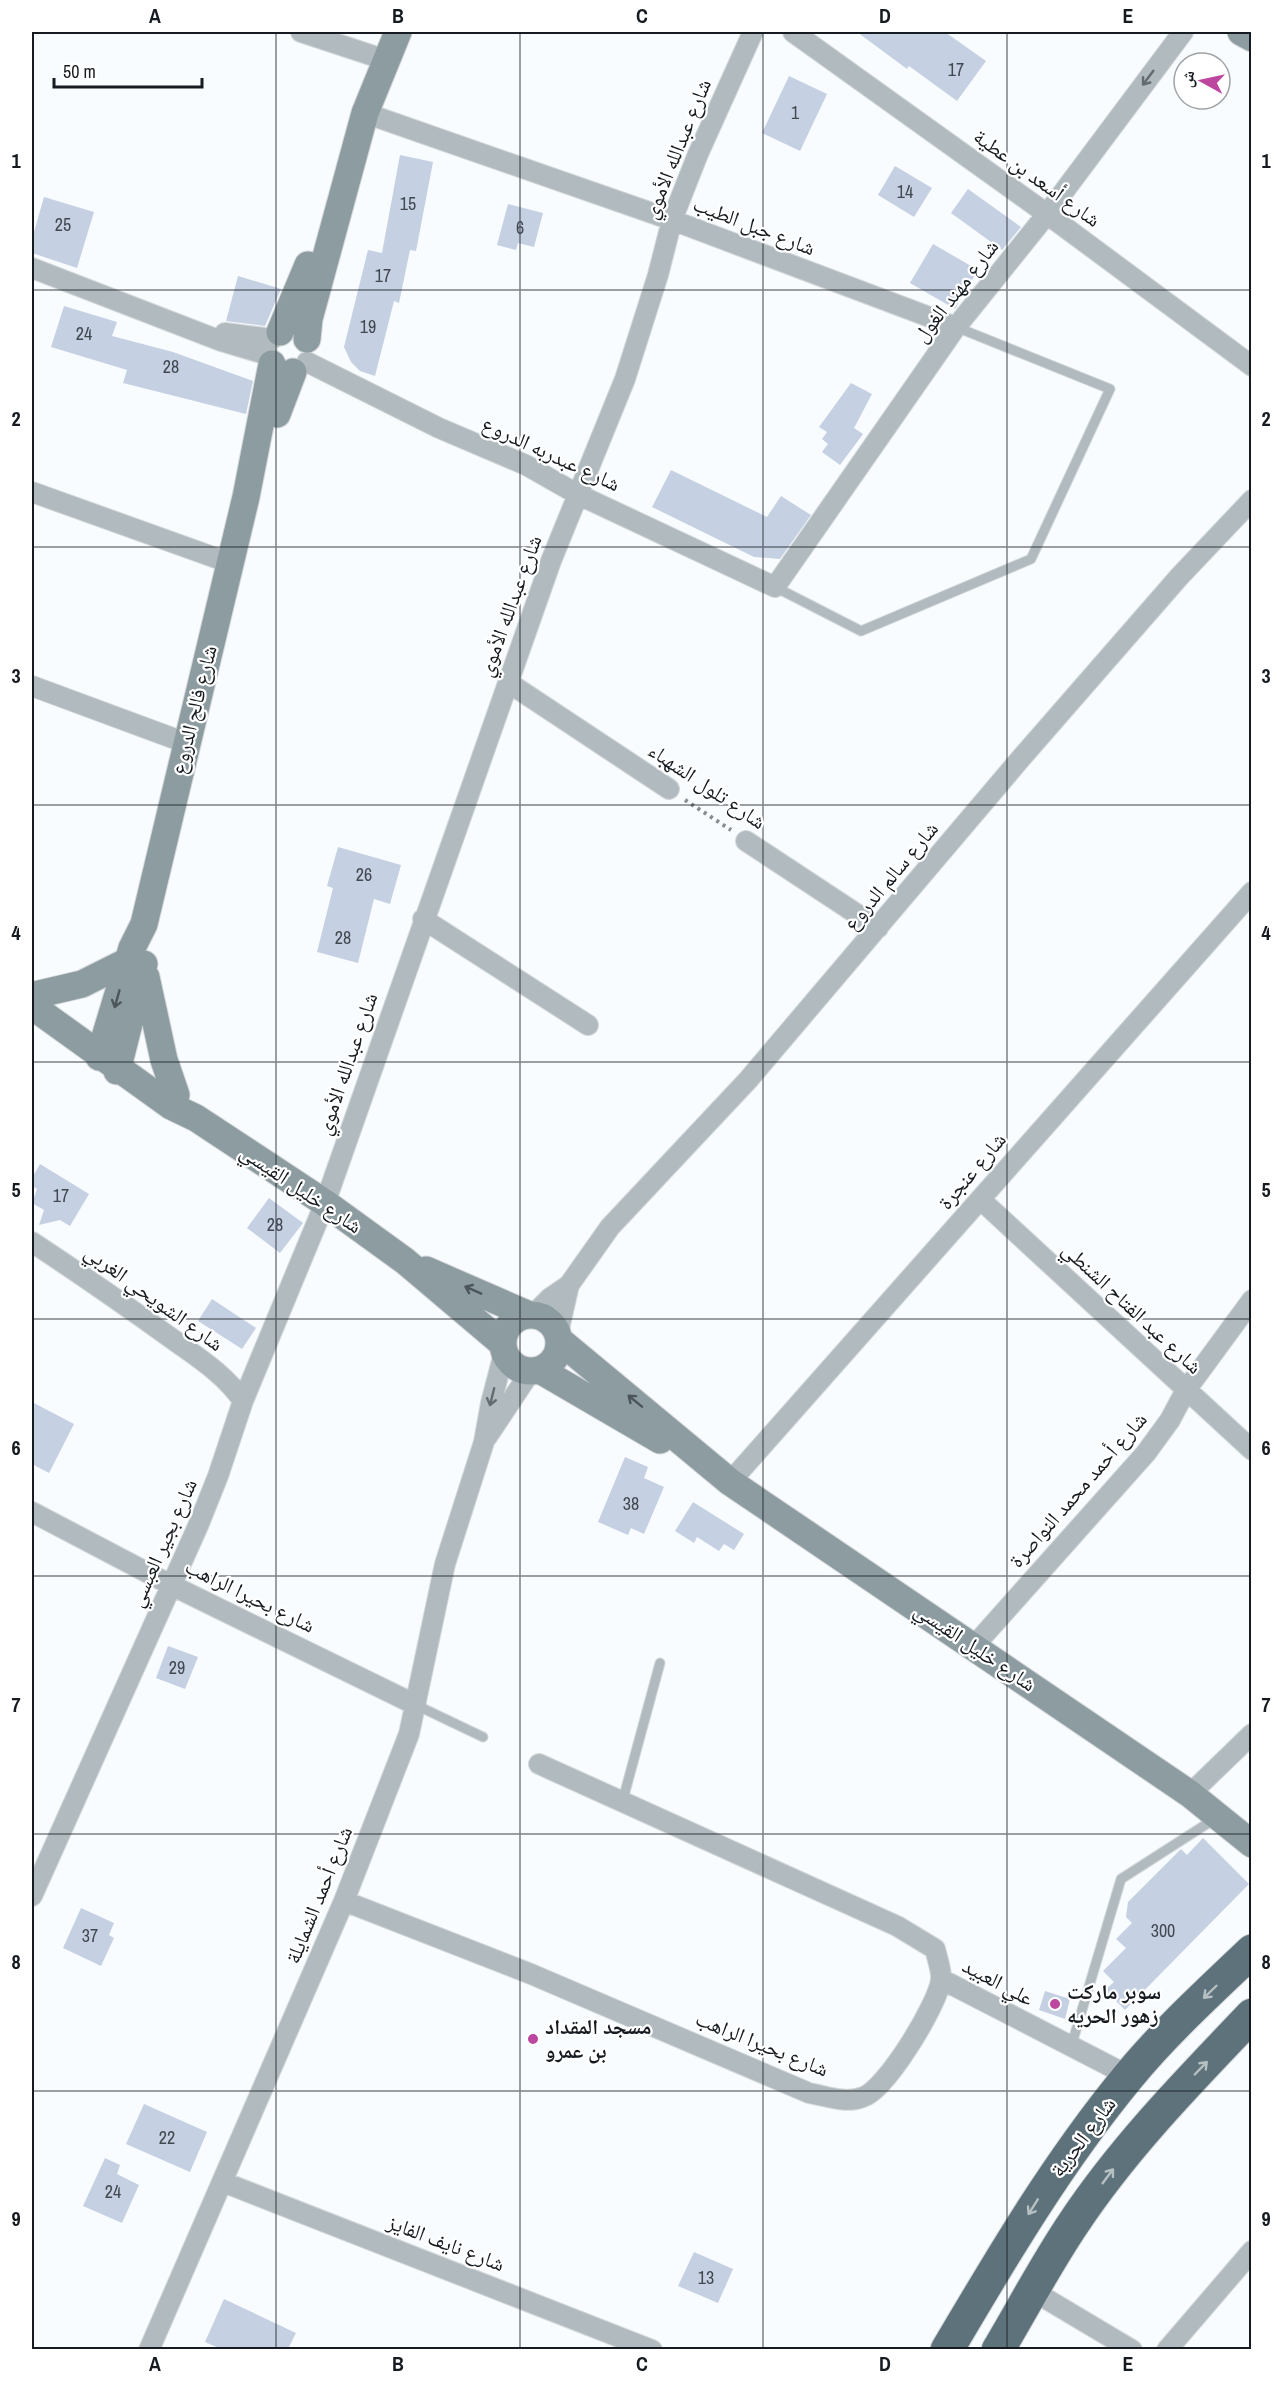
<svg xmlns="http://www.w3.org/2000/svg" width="1283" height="2381" font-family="'Archivo Narrow','Noto Naskh Arabic',sans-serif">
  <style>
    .building { fill: #c5d0e2 }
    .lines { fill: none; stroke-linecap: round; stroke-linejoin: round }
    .lane-casing { stroke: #d4d8db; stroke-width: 11 }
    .street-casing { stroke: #d4d8db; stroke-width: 22 }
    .secondary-casing { stroke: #d4d8db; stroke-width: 29 }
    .highway-casing { stroke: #d4d8db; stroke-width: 35 }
    .path { stroke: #878c90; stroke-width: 4; stroke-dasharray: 3 4.5; stroke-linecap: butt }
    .lane { stroke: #b1bbbf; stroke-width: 9 }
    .street { stroke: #b1bbbf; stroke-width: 20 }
    .secondary { stroke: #8d9ca1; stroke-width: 27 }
    .highway { stroke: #5d727a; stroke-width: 33 }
    .oneway { stroke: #636b70 }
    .oneway2 { stroke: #4b555a }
    .oneway3 { stroke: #b6c0c3 }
    .grid { fill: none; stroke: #151b20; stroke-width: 1.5; stroke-opacity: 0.55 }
    .poi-dot { fill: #bd479e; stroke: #fff; stroke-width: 2 }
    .labels { text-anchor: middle; stroke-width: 4.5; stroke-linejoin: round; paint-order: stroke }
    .number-label { font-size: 18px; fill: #414850 }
    .street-label { font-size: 21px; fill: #151b20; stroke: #fff }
    .poi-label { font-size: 21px; font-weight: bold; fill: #151b20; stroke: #fff; text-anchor: start }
    .neatline { fill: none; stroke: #151b20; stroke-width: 2 }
    .grid-label { font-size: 20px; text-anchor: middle; font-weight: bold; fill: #151b20 }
  </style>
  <rect width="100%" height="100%" fill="#f8fcff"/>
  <!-- building -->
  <path class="building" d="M857,32H945L986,61L957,101L909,66L907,69Z
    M789,76L827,94L800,151L762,133Z
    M400,155L433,162L416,251L410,250L399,303L394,301L375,376L360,371L351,362L344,347L368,250L382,253Z
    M895,166L932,188L914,217L878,195Z
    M968,189L1021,227L1002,250L951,213Z
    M44,197L94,212L77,268L32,253V239Z
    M508,204L543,213L534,247L518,243L516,250L497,245Z
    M933,244L978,270L955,309L910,283Z
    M238,276L281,289L265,326L226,321Z
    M64,306L117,322L112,336L173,352L253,381L246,414L123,383L127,370L51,347Z
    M851,383L872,394L854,428L863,434L840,465L822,452L828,444L822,439L827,432L819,427Z
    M671,470L767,517L781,496L811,515L780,559L754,557L652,507Z
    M338,847L401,865L390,904L374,899L358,963L317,952L333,888L327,886Z
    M40,1164L89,1194L70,1226L60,1220L39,1225L44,1210L32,1203L37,1189L32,1186V1178Z
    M269,1198L303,1223L280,1253L247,1228Z
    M212,1299L256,1328L242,1349L198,1321Z
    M32,1402L74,1424L49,1473L32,1464Z
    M625,1457L648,1467L644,1478L664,1487L644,1534L631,1528L628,1535L598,1522Z
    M693,1502L744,1534L734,1550L724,1544L719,1551L697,1537L694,1543L675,1531Z
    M168,1646L198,1657L185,1689L156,1678Z
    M1203,1838L1249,1884L1125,2010L1105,1990L1114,1982L1103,1971L1126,1948L1116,1939L1132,1923L1126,1917L1128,1902L1181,1849L1187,1855Z
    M81,1908L114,1923L109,1935L114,1938L101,1966L63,1948Z
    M1045,1991L1070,1999L1065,2019L1039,2010Z
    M144,2104L207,2132L190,2172L126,2144Z
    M105,2158L120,2165L117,2174L139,2185L122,2223L83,2206Z
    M694,2252L733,2269L718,2303L678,2286Z
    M224,2299L296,2333L288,2349H221L205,2342Z"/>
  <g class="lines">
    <!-- lane casing -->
    <g class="lane-casing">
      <path id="lane" d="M775,587L861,631L1031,559L1110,389L956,327
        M416,1705L483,1737
        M622,1803L660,1663
        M1071,2047L1121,1879L1216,1818"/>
    </g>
    <!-- street casing -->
    <g class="street-casing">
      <path id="street" d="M301,32L386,60
        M793,32L1047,214L1252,366
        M365,113L672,220L956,327
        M32,268L221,341L268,355
        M225,333L272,339
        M307,362L439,428L526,465L577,494L775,587L956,327L1047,214L1183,32
        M32,492L230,563
        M509,683L669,789
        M32,686L186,743
        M746,841L878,928
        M423,919L588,1025
        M981,1200L1252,1450
        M32,1242C79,1273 125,1305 171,1338C197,1357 225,1374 243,1401
        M534,1314L550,1298L569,1285L610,1227L748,1080L1022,757L1179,577L1252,500
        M558,1333L569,1285
        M487,1437L531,1371
        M730,1482L1252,892
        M32,1512L171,1585L416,1705
        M974,1646L1146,1453L1170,1420L1186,1390L1252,1300
        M1190,1794L1252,1734
        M32,1896L198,1526L218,1476L243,1401L325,1203L551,561L625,379L658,275L672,220L698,154L753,32
        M344,1901L531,1974L809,2093C826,2096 846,2104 863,2097C886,2090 938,2004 941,1980C942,1971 937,1958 935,1949L897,1926L539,1764
        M941,1979L1129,2076
        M223,2182L652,2350
        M1033,2291L1132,2350
        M149,2350L344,1901L409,1734L445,1564L484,1442L491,1403L504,1353
        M1167,2350L1252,2251"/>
    </g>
    <!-- secondary casing -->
    <g class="secondary-casing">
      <path id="secondary" d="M1241,32L1252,38
        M280,332L308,265
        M307,339L309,319L365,113L398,32
        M277,414L293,372
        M146,977L164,1060L176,1095
        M35,995L82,984L128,961
        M32,1006L171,1106L196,1118L325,1203L405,1261L503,1344
        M99,1057L132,948L144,924L246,497L272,364
        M117,1071L144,964
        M426,1270L527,1314
        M503 1343a28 28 0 1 1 56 0a28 28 0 1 1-56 0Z
        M559,1340L730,1482L1190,1794L1252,1844
        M540,1370L660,1440"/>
    </g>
    <!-- highway casing -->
    <g class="highway-casing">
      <path id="highway" d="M947,2350C1003,2255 1058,2162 1128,2077C1165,2032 1209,1992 1252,1951
        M998,2350C1023,2308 1046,2264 1073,2224C1124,2147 1189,2081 1252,2015"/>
    </g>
    <!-- path -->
    <path class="path" d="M685,800L731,830"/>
    <!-- lane -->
    <use href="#lane" class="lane"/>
    <!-- street -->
    <use href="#street" class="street"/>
    <!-- secondary -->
    <use href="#secondary" class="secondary"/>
    <!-- highway -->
    <use href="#highway" class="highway"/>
  </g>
  <!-- one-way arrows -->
  <defs><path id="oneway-shaft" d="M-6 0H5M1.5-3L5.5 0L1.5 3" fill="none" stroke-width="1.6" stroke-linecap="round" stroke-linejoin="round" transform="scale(1.5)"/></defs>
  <g class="oneway">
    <use href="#oneway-shaft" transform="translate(1148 78) rotate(127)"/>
    <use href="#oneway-shaft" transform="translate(492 1397) rotate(104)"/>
  </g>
  <g class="oneway2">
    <use href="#oneway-shaft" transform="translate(117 999) rotate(106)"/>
    <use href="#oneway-shaft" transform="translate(473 1290) rotate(-156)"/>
    <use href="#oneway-shaft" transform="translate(635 1401) rotate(-141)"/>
  </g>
  <g class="oneway3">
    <use href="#oneway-shaft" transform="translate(1210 1992) rotate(136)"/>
    <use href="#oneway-shaft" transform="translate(1201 2068) rotate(-46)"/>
    <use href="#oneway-shaft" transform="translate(1108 2176) rotate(-53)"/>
    <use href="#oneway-shaft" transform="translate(1033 2207) rotate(122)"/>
  </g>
  <!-- grid -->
  <path class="grid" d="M276,32V2350M520,32V2350M763,32V2350M1007,32V2350M32,290H1252M32,547H1252M32,805H1252M32,1062H1252M32,1319H1252M32,1576H1252M32,1834H1252M32,2091H1252"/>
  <!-- markers -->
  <g class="poi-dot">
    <circle cx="1055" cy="2004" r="6"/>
    <circle cx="533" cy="2039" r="6"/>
  </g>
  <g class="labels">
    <!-- number labels -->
    <g class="number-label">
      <text x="956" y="76">17</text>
      <text x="795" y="119">1</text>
      <text x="905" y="198">14</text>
      <text x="408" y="210">15</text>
      <text x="63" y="231">25</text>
      <text x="520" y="234">6</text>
      <text x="383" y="282">17</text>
      <text x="368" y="333">19</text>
      <text x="84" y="340">24</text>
      <text x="171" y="373">28</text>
      <text x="364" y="881">26</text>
      <text x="343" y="944">28</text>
      <text x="61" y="1202">17</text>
      <text x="275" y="1231">28</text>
      <text x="631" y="1510">38</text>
      <text x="177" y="1674">29</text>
      <text x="1163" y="1937">300</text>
      <text x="90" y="1942">37</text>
      <text x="167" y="2144">22</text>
      <text x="113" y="2198">24</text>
      <text x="706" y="2284">13</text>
    </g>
    <!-- street labels -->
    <g class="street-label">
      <text transform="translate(677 149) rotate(-68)" y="7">شارع عبدالله الأموي</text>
      <text transform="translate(1037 178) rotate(36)" y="7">شارع أسعد بن عطية</text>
      <text transform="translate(754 226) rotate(21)" y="7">شارع جبل الطيب</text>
      <text transform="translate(956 291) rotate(-52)" y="7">شارع مهند الغول</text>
      <text transform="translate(551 454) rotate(25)" y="7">شارع عبدربه الدروع</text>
      <text transform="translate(510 606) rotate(-70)" y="7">شارع عبدالله الأموي</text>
      <text transform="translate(194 710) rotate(-76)" y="7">شارع فالح الدروع</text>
      <text transform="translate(707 786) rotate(34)" y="7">شارع تلول الشهباء</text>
      <text transform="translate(891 876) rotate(-50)" y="7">شارع سالم الدروع</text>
      <text transform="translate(347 1064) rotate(-71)" y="7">شارع عبدالله الأموي</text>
      <text transform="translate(972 1171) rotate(-50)" y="7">شارع عنجرة</text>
      <text transform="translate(301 1189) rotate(34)" y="7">شارع خليل القيسي</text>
      <text transform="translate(154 1298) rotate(36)" y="7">شارع الشويحي الغربي</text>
      <text transform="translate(1132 1308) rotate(43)" y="7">شارع عبد الفتاح الشنطي</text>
      <text transform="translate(1078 1490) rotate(-49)" y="7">شارع أحمد محمد النواصرة</text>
      <text transform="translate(163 1543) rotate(-66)" y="7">شارع بجير العبسي</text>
      <text transform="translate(250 1596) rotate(26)" y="7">شارع بحيرا الراهب</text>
      <text transform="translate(975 1647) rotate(34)" y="7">شارع خليل القيسي</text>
      <text transform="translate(319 1895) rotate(-68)" y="7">شارع أحمد الشمايلة</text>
      <text transform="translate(998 1982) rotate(28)" y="7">علي العبيد</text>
      <text transform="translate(762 2044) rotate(22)" y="7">شارع بحيرا الراهب</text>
      <text transform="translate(1083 2137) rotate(-53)" y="7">شارع الحرية</text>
      <text transform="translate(446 2243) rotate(21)" y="7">شارع نايف الفايز</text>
    </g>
    <!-- poi labels -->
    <g class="poi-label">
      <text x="1067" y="1999">سوبر ماركت<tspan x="1067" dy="24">زهور الحريه</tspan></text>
      <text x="545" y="2034">مسجد المقداد<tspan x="545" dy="24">بن عمرو</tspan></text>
    </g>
  </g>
  <!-- border -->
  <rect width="1283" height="2381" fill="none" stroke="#ffffff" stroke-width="66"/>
  <!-- north arrow -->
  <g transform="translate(1202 81) rotate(278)"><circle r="28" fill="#ffffff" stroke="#a1a4a6" stroke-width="1.5"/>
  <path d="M0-4.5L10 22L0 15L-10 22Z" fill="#bd479e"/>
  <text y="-9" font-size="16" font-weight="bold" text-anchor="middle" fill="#151b20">ش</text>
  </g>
  <!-- scale -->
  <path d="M54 78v9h148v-9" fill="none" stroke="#151b20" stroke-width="3"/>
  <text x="63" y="78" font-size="18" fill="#151b20" stroke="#ffffff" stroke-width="4.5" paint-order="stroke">50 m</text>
  <rect x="33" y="33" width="1217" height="2315" class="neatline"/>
  <g class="grid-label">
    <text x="155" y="23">A</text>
    <text x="398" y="23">B</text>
    <text x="642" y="23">C</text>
    <text x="885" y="23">D</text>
    <text x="1128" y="23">E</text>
    <text x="16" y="168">1</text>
    <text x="1266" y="168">1</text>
    <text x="16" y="426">2</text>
    <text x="1266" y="426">2</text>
    <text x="16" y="683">3</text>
    <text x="1266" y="683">3</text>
    <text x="16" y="940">4</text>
    <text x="1266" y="940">4</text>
    <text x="16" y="1197">5</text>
    <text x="1266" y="1197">5</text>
    <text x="16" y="1455">6</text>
    <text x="1266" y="1455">6</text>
    <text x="16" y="1712">7</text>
    <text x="1266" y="1712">7</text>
    <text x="16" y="1969">8</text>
    <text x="1266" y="1969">8</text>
    <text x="16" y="2226">9</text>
    <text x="1266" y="2226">9</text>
    <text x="155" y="2371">A</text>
    <text x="398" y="2371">B</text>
    <text x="642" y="2371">C</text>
    <text x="885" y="2371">D</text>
    <text x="1128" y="2371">E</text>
  </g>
</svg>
